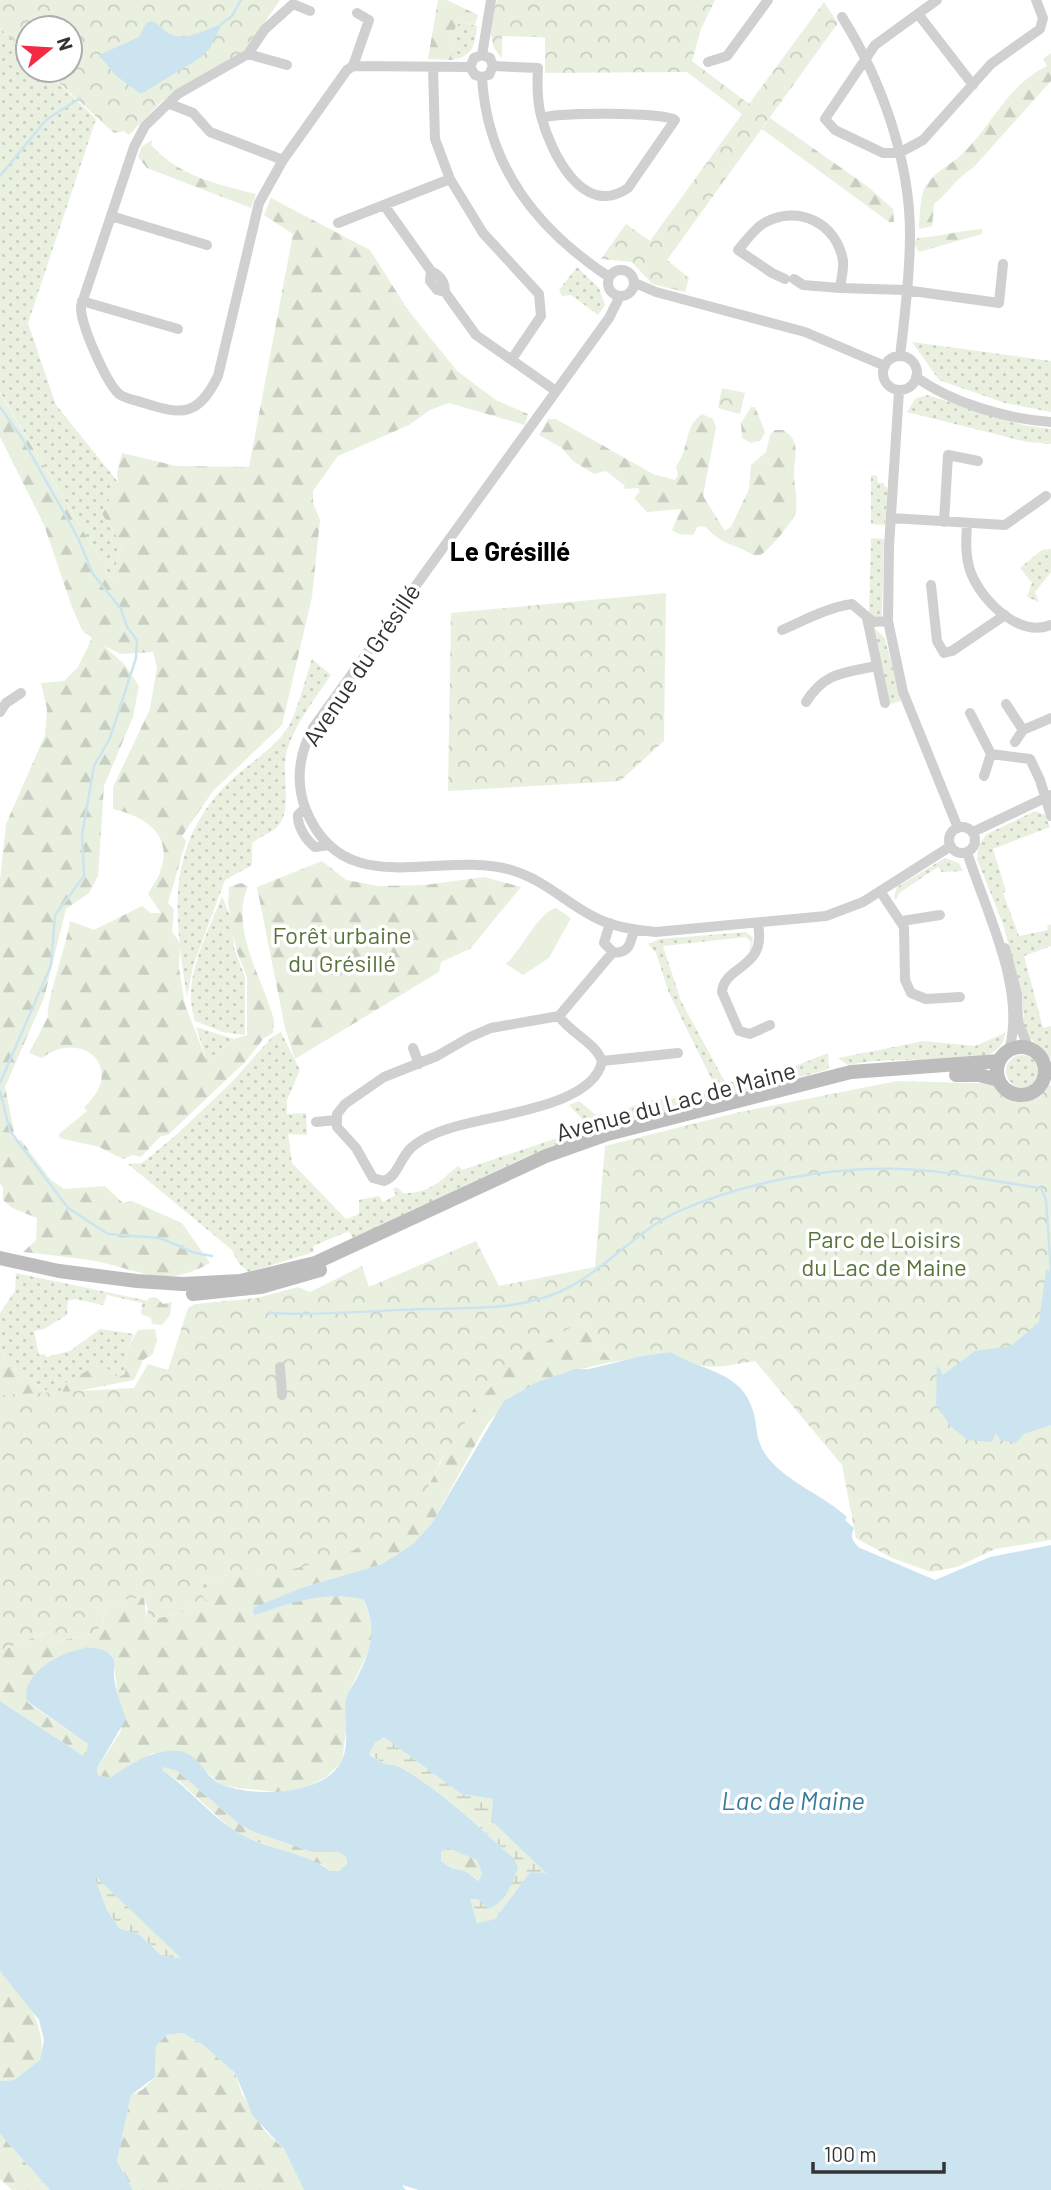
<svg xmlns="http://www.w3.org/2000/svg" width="1051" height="2190" font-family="Barlow,sans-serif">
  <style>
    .grass { fill: url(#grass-dots) }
    .forest { fill: url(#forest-firs) }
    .wetland { fill: url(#wetland-marsh) }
    .park { fill: url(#park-crowns) }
    .garden { fill: #e9f0e0 }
    .water { fill: #cce4f0; fill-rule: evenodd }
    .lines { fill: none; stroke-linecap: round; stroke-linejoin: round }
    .stream { stroke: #cce4f0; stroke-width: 2.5 }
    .street { stroke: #d0d0d0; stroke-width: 10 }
    .secondary { stroke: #bdbdbd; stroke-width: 14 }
    .labels { text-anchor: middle; stroke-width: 7; stroke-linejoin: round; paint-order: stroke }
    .street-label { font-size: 24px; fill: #333; stroke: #fff }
    .park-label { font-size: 24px; fill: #58733b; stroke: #fff }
    .neighbourhood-label { font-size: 26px; font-weight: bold; fill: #000; stroke: #fff }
    .water-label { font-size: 26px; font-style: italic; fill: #387b9d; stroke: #fff }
  </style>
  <defs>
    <pattern id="grass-dots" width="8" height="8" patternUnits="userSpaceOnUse" patternTransform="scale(1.75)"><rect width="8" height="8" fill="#e9f0e0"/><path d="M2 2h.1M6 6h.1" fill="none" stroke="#c8cec1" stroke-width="1.8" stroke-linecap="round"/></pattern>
    <pattern id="forest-firs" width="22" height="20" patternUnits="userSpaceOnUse" patternTransform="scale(1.75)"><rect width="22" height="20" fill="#e9f0e0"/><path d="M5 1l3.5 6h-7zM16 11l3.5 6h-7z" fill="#c8cec1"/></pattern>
    <pattern id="wetland-marsh" width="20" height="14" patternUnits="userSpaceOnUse" patternTransform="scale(1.75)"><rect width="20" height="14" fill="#e9f0e0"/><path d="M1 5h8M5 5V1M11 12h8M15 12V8" fill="none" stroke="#c8cec1"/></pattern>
    <pattern id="park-crowns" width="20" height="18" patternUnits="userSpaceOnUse" patternTransform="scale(1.75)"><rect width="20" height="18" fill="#e9f0e0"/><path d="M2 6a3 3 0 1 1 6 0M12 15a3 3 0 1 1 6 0" fill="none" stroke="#c8cec1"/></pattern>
  </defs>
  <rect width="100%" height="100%" fill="#fff"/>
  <!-- grass -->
  <path class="grass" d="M460,22L477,26C475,45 473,57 451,60L455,28Z
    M0,28L28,54V70H45L96,119L28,323L56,405L118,482L102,514L122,544L112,579L0,392Z
    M577,267L599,288L605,305L598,315L571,295L562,296L559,290Z
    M912,342L1051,361V412L1005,403L939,380Z
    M927,395L1023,425L1051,429V444L1027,442L907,412L915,399Z
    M871,475L877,476L878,483H883L888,490L885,525L871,524Z
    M871,538L884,539L882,615L878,619L869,614Z
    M1051,549V572L1035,592L1039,602L1027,597L1032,583L1020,568L1042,550Z
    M873,627L885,638L901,701L891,704L887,701Z
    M312,659L331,675C315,699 296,722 287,750C280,774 295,813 275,829C268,834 259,837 252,843V865L225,880L193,966L187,997C175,919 164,851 224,787C243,767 271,752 287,729C296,717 306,676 312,659Z
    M1035,811L1045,815L1050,827L993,849L1006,891L1003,893L1019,936L1048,930L1047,926L1051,924V946L1024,956L1043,1028L1051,1026V1059L1027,1035L1021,1020L1024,1016L1021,989L1003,924L977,859L979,844L987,834Z
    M945,858L959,863L963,871L942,872L938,867L899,893L896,900L894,897L897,887Z
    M222,896L233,923L234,948L245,977V1035L223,1032L195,1021C181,980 207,935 222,896Z
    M746,932L753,938L751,950L749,952L751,942L746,937L663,946L681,1001L725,1082H755L828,1053L829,1068L826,1070L584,1135H574L575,1138L524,1158L353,1239L349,1231L313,1246L314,1252L249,1272L239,1264L232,1250L128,1164L142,1163L175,1136L230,1084L272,1037L281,1032L300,1070L287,1100V1114L306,1113L307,1135L288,1134L292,1163L346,1219L359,1214V1200L379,1196L383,1202L396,1195L393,1189L397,1187L403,1193C429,1194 440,1181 458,1166L462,1170L575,1132L582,1119L569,1105L579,1101L603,1121C615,1120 621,1111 631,1107C659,1094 689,1102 716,1088L669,993L656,953L648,944L660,939Z
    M196,1027L234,1039L207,1061Z
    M1005,1033C1004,1049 991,1055 977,1058L872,1061L848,1065L838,1058L924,1041L975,1046Z
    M1006 1071a16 16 0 1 1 32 0a16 16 0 1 1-32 0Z
    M16,1273L149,1301L141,1314L142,1303L107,1295L103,1305L75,1299L68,1301L67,1315L44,1329L34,1331L39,1355L45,1354L46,1357L70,1351L100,1329L134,1334L127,1349L125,1374L117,1378L63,1384V1394L53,1395L6,1365L0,1343V1313L15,1291Z"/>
  <!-- forest -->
  <path class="forest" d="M438,0H447L478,15L475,25L460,22L455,28L451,60L428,59Z
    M1051,53V81L973,168C957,177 948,193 934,204L932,226L919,229C919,219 921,193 925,187C935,171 949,166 961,155C994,124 1004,88 1047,66L1043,59Z
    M770,118L867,186L893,209L894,222H889L762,129Z
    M153,140L151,145C179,176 216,184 256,194L251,208L147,168L138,157L142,146Z
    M271,198L370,250L408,310L457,371L496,400L528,414L525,425L449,403L430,410L409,425L338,456L313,491V503L320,520L312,597L282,725L213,791L182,836L186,841L168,903L174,909L172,931L180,944L179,968L185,1005L207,1061L234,1039L247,1035V977L236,949L228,903L229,887L241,883L248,886C229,928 263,979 274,1020L273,1033L264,1038L245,1062L168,1135L161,1136L141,1157L133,1155L123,1159L99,1147L60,1138L59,1134L87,1111L84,1107C128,1068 81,1028 42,1058L29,1053L48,1017C45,1004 68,941 70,921L94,930L142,906L151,913H161L148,894C152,886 159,878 161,869C173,833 143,816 113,809V787L150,709L157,667L153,652L121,654L104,646L124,664L139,686L133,717L104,786L98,876L89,893L66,909L44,998L5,1087L14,1131L10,1134L15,1140H21L51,1180L64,1189L105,1186L123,1203L132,1201L182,1223L210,1263C159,1291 140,1268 89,1260C67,1257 45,1254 23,1252L36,1240L37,1218L12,1208L3,1200V1187L0,1184V880L6,824L45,735L47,709L41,683L64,681L78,667L92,638L82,630L72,607L44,525L0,437V393L112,579L122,544L102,514L118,482L117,473L122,453L176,466L249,467L293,234L264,215Z
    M982,229V234L919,252L913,243L918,238C940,237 960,230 982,229Z
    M751,407H755L765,432L761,440L751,443L742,438L741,423Z
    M702,414L713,419L716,427L703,496L725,531L731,527L749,489L751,465L766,452L770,435L775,430H783C802,441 794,456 794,473C794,486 798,498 796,512C795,519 769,550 762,554C754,558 749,552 742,549C726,543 717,540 706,527L698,526L693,535L679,534L672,530L681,509L647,512L634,498L640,492L638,488L623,489L625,486L606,471L594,474L573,461L562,448L539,435L548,419H556L653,474L675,480L678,475L676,466C690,449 683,427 702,414Z
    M322,861L346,880L379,886L425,885L484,877L521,887L470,949L441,962L439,972L295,1059L285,1028L257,887Z
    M156,1297L163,1304L172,1302L170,1315L162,1325L152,1324L151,1318L141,1314L149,1298Z
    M580,1322L612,1362L562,1373L521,1391L488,1422L432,1523L413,1544L382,1564L301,1588L269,1610C296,1598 335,1591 364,1600L374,1630L370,1648L346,1698L348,1716L342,1762L326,1777L303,1789L277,1792L239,1788L221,1785L207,1772L153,1753L110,1778L98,1775L97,1768L121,1731C120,1719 115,1659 111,1654C101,1645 84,1650 73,1651L27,1702L88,1744L85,1757L0,1701V1651L45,1633L54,1642L91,1634L102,1626L105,1609L129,1598H144L147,1620L174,1615L206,1601L200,1593L204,1584L229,1574L282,1571L416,1512C438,1466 472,1397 510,1362C529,1346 558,1334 580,1322Z
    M155,1329L157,1340L153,1354L143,1360L134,1380L63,1394V1384L98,1365L114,1371L117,1378L125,1374L127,1349L138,1330Z
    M0,1343L6,1365L53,1395H0Z
    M164,1766L177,1771L239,1824L254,1832L312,1852H338L346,1857L347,1864L339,1871H330L323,1865L247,1838L231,1829L179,1781L162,1770Z
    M448,1848L477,1859L482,1874L477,1881L465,1871L451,1868L441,1861V1852Z
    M0,1971C26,1995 46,2024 41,2060L14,2080L0,2081Z
    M183,2033L202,2044L235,2073L242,2094L263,2129L284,2149L304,2190H133L117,2161L131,2095L142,2090L155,2077L156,2046L166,2035Z
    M0,2134L50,2190H12L0,2179Z"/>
  <!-- wetland -->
  <path class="wetland" d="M384,1737L461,1794L493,1799L492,1820L547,1874L530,1872L495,1919L477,1923L469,1899H478L514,1859C483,1830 440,1789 402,1769C388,1761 387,1769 369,1753L375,1743Z
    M93,1874L182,1958L162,1956L140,1935L119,1928L107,1910Z"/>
  <!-- park -->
  <path class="park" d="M0,0H280L245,51L162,101L129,135L124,131L114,133L45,70H70V28H28V54L0,28Z
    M497,0H715L701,29L692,61L749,104L824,2L838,23L667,260L689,278L685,292L652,284L632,262L601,259L626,224L650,241L742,114L687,72L545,73V38L541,37L502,36V58C485,42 491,19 497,0Z
    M722,388L745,393L740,414L718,408Z
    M666,593L664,741L620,781L448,791L451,613Z
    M897,1081L1051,1085V1540L995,1549L957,1567L931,1572L892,1558L856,1538L842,1465L755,1361C718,1367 704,1373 671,1352L612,1362L580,1322L511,1362L477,1404L440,1462L416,1513L374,1542L338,1557L282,1572L229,1574L204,1584L200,1593L207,1601L174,1615L146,1620L148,1609L144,1598H129L105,1609L102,1626L91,1634L54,1642L44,1633L0,1651V1395L134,1388L148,1364L168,1370L188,1308L195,1304L257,1298L298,1287L310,1292L362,1266L369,1287L476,1241L499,1286L595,1267L605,1146L740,1112Z"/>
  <!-- garden -->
  <path class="garden" d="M556,908L571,918L549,958L523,975L506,964C522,950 538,912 556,908Z"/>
  <!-- water -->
  <path class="water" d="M151,21C160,23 162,31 170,34C187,42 205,29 222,24L210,48L200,58L141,94L115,75L99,55L139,37L146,23Z
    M1046,1269L1051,1272V1425L1024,1434L1016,1443L1000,1440L996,1433L992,1442L968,1440L950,1426L936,1404L937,1364L943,1375L975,1351L1011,1346L1039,1322Z
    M671,1352C697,1369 737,1371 750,1403C760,1424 752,1438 769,1459C790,1484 823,1495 847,1517L845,1520L854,1528C850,1537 852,1541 860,1548L935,1580L990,1557L1051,1545V2190H419L402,2185L406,2190H304L284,2149L253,2116L235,2073L202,2044L183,2033L166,2035L156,2046L155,2077L131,2095L117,2161L133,2190H50L0,2134V2081L14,2080L40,2060L44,2040L39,2020L0,1971V1701L85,1757L88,1744L27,1701C17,1667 92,1633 111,1655C117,1662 113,1669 114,1676C115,1691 122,1705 126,1719L97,1768L98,1775L110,1778C131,1764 152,1749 178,1751C199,1752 205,1779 223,1785C254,1797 323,1796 341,1762C351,1744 343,1718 346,1699C347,1693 353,1685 356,1680C371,1649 378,1632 364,1600C327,1589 288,1604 254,1615L253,1608L301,1588L382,1564L413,1544L432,1523L504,1401L537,1382L575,1369H589L642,1356ZM384,1737L461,1794L493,1799L491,1820L546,1873L530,1872L495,1919L477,1923L470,1899H478L488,1909C505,1903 513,1883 518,1867L514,1859C481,1829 442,1791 403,1769C389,1761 387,1769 369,1754L375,1743ZM164,1767L177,1771L239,1824L254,1832L312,1852H338L346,1857L347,1864L339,1871H330C310,1854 267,1849 244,1836C213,1820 191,1789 162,1770ZM448,1848L477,1860L482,1874L478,1881L465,1871L451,1868L441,1861V1852ZM94,1876H95L181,1958L162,1956L140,1935L119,1928L107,1910Z"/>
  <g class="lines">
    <!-- stream -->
    <path class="stream" d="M221,24L232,16L241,0
      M0,176L46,120L80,98
      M0,407L22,438L78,538L93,574L121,609L127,627L137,640L136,658L110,738L94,766L82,835L84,876L55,915L51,965L0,1083
      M0,1091L10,1131L68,1208L108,1234L160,1238L195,1253L212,1256
      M269,1313C323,1316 374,1310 428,1309C469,1308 509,1310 549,1296C599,1279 630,1234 677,1212C745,1182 825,1167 899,1169C947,1170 994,1182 1041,1188L1046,1200L1051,1272"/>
    <!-- street -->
    <path class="street" d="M937,0L875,45L825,119L835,130L883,153H899L923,140L991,64L1040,29L1043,18L1036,0
      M310,11L293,4L265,29L248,54L178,94L145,126L134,147L81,306C80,324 106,382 119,394C125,399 136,400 144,403C182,415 198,417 218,376L259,203L283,160L347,70L353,66L470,67
      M918,14L973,85
      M842,17C881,79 910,160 910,234C910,274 905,316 900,356
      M248,54L287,65
      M482,55L491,0
      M482,55L474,58L470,67L475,75L482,77
      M482,55L490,58L493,66L489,75L482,77
      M708,62L727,56L768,0
      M353,66L369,20L357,13
      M493,66L538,68C537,84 537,100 541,116C551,153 583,219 628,188L675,120C664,112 556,112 542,118
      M433,67L435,139L450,179L483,233L539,294L541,316L512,359
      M482,77C487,167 537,229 609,277
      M170,104L193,113L210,132L283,160
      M384,205L431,271C440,275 445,281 445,292L476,335L556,391
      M111,216L207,245
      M338,223L450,179
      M608 283a13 13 0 1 1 26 0a13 13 0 1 1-26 0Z
      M431,271L430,281L437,290L445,292
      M785,279L772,273L738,250C746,241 754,229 764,223C798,204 837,223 843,261C844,269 841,279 840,288L803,285L794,279
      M635,283L656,292L805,332L885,366
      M840,288L905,290L999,303L1003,264
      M620,296L609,318L313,728C299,753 295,783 306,810C344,904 440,849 511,870C543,879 565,902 594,917C613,927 635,930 656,932L826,916L863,902L951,846
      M82,301L178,329
      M883 373a17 17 0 1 1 34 0a17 17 0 1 1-34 0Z
      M916,377C952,403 1007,419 1051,422
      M899,391L889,546L888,621L903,692L958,828
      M891,518L1005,525L1046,496
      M944,522L948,455L978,461
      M967,524C966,541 965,557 971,573C982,601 1019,638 1051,625
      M931,585L937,641L944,653L952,651L1005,615
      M867,618L885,703
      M782,630C805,620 826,608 852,604L873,622L888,621
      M806,702C825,672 844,673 876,666
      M1006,704L1023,730
      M0,712L6,703L21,693
      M970,713L991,754
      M1015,742L1023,730L1051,718
      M984,776L991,754L1030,759L1040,780L1051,816
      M305,808L298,815C297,826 306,840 315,847L329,845
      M949 840a13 13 0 1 1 26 0a13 13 0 1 1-26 0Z
      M973,832L1051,795
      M967,852C985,910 1027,989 1009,1050
      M880,891L904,927L905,980L911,993L926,999L960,997
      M902,921L940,915
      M610,923L604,943L613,952C629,955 631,942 634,929
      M758,925C767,969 724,965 722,992L739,1031L750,1034L770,1025
      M1005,948L1017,994L1018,1022L1029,1049
      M559,1016L491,1028L470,1037L437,1056L384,1077L345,1104L337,1114V1127L356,1148L373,1178L384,1181C398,1176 400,1158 411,1148C422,1138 440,1131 454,1127C491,1115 594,1107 602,1061C595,1042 570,1033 559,1016L613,952
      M413,1048L419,1064
      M602,1061L678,1053
      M316,1122L336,1120
      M280,1367L282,1395"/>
    <!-- secondary -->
    <path class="secondary" d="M997 1071a24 24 0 1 1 48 0a24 24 0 1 1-48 0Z
      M956,1075H979L999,1080
      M0,1258L59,1271L137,1281L183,1284L240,1281L315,1263L546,1156L608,1134L851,1072L999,1061
      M193,1294L261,1287L320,1270"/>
  </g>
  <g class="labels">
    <!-- street labels -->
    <g class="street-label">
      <text transform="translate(362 665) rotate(-56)" y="8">Avenue du Grésillé</text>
      <text transform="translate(676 1102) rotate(-15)" y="8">Avenue du Lac de Maine</text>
    </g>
    <!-- park labels -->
    <g class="park-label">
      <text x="342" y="944">Forêt urbaine<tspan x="342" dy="28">du Grésillé</tspan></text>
      <text x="884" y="1248">Parc de Loisirs<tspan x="884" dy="28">du Lac de Maine</tspan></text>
    </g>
    <!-- neighbourhood labels -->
    <g class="neighbourhood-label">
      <text x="510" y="561">Le Grésillé</text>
    </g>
    <!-- water labels -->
    <g class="water-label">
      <text x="793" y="1810">Lac de Maine</text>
    </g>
  </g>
  <!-- north arrow -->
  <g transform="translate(49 49) rotate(72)"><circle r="33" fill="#ffffff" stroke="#adadad" stroke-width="2"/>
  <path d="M0-5L12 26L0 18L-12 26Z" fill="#f42a43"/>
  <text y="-10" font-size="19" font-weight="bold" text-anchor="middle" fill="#333333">N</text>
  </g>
  <!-- scale -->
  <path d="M813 2162v10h131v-10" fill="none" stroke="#333333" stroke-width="3.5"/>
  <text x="824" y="2162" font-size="21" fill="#333333" stroke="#ffffff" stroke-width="5" paint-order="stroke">100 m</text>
</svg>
